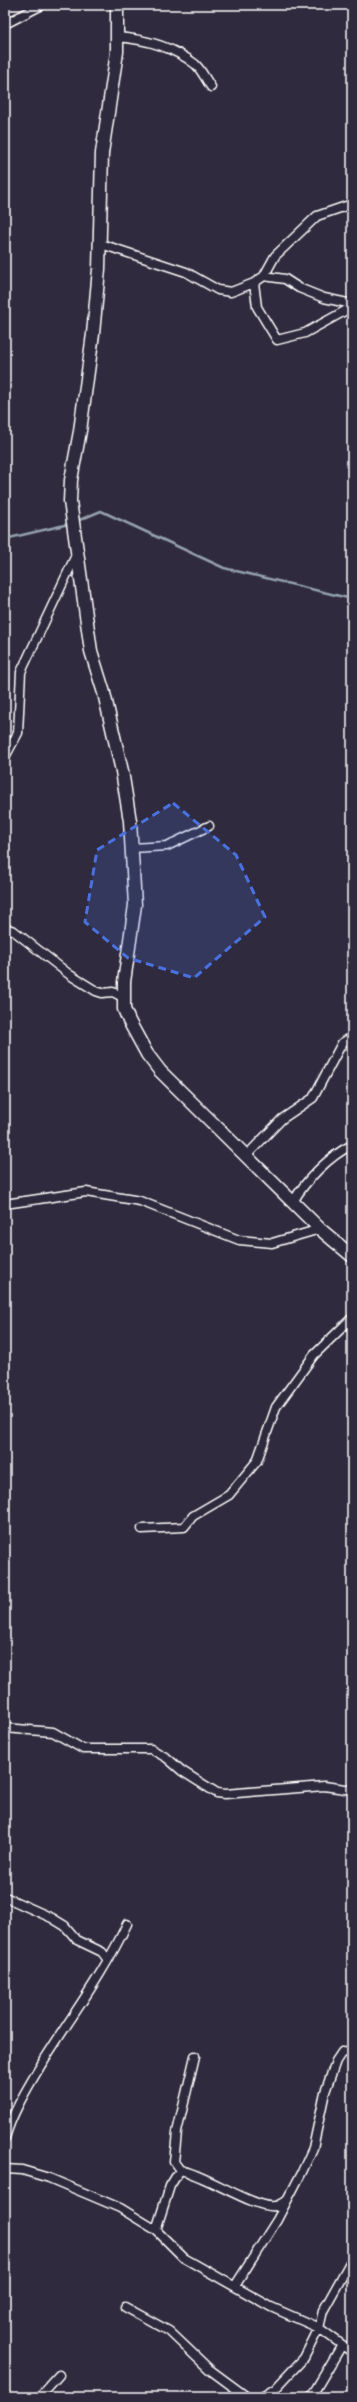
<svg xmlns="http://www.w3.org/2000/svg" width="357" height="2402" font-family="'Shantell Sans',sans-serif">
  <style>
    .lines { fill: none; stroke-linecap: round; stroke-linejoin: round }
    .stream { stroke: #94a1ad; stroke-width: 2.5 }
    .street-casing { stroke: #fff; stroke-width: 11 }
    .secondary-casing { stroke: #fff; stroke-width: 15 }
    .street { stroke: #2f2a3d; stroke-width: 8 }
    .secondary { stroke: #2f2a3d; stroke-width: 12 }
    .marked { fill: #4a71e0; fill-opacity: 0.2; stroke: #4a71e0; stroke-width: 3; stroke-dasharray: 8 5; stroke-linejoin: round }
  </style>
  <rect width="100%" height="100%" fill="#2f2a3d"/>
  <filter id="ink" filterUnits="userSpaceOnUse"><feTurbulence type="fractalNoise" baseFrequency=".025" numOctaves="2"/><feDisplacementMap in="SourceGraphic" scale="8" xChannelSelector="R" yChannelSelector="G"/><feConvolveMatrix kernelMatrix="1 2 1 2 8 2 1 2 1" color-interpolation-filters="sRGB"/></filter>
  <g filter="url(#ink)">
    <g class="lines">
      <!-- stream -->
      <path class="stream" d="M77,521L101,511L224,568L352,599
        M5,539L69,524"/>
      <!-- street casing -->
      <g class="street-casing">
        <path id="street" d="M5,24L42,5
          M117,37C144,39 173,47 195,64C201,69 206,80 211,87
          M101,244L186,272L218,290L231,292L254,283L264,276L275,256L317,216L352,204
          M264,276L285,279L299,288L324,298L352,304
          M254,283L257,307L277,340L305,333L352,307
          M5,757L18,733L21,672L76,555
          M132,848L167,846L209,826
          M5,928L14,931L70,975L96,991L102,993L113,992L124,998
          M246,1156L282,1119L313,1098L342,1043L352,1037
          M293,1202C305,1181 329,1156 352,1145
          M5,1204L86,1192L140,1201L239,1240L272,1243L320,1229
          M142,1529L184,1527L193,1516L229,1495L257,1461L276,1407L314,1355L352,1318
          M5,1728L53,1732L83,1749H151L167,1758L182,1771L217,1793L225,1794L324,1786L352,1790
          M5,1897L52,1918L65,1926L77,1940L102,1952L108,1960
          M5,2138C13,2111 27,2089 41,2065C70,2018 103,1975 127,1924
          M5,2169L22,2170L49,2178L120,2208L156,2230L184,2258L271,2307L319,2328L352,2352
          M180,2170L174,2162L177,2132L195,2056
          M156,2230L170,2186L180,2170C206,2175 255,2209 275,2206C279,2206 283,2202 286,2201
          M235,2286L277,2220L302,2172L313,2148L325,2092L336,2061L342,2052L352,2053
          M125,2307L169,2331L209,2369L247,2397
          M39,2397L59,2375
          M262,2397L275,2389L304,2358L319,2328L323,2311L352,2259
          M311,2397L342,2345"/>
      </g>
      <!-- secondary casing -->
      <g class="secondary-casing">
        <path id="secondary" d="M117,5V52L102,153L99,269L93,334L80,431L71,480L70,501L91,651L104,693L122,771L130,821L135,905L124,982V1009L129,1021L147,1054L160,1071L320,1229L352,1256"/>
      </g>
      <!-- street -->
      <use href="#street" class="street"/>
      <!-- secondary -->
      <use href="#secondary" class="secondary"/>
    </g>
  </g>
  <!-- marked area -->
  <path class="marked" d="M173,803L236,855L265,917L194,978L128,958L85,922L97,850Z"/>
  <!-- margin -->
  <rect width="357" height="2402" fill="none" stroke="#2f2a3d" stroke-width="20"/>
  <rect x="10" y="10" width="337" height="2382" fill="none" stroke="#fff" stroke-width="1.5" filter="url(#ink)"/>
</svg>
